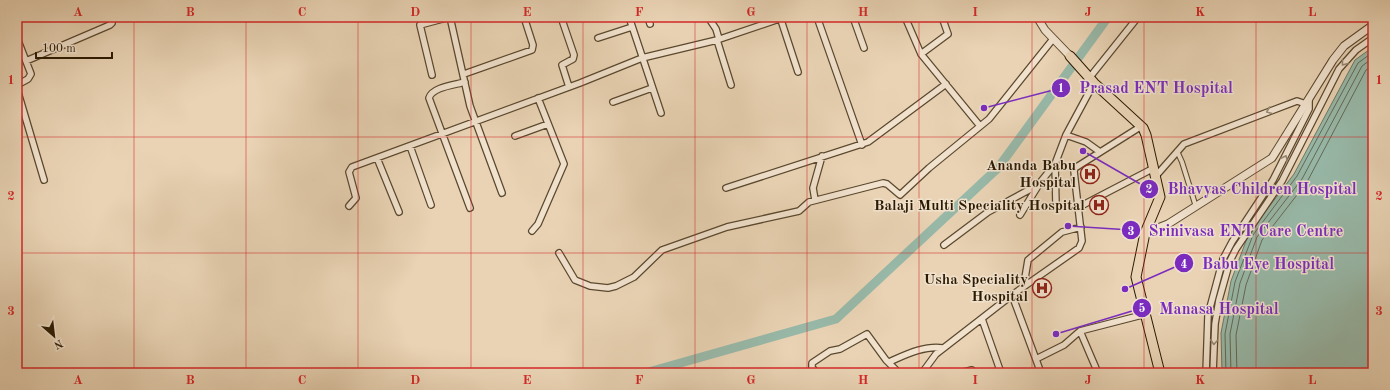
<svg xmlns="http://www.w3.org/2000/svg" width="1390" height="390" font-family="'Old Standard TT',serif">
  <style>
    .water { fill: #98b9a9; stroke: #6c7966 }
    .lines { fill: none; stroke-linecap: round; stroke-linejoin: round }
    .shore { stroke: #626a56; stroke-width: 1 }
    .river { stroke: #98b9a9; stroke-width: 9 }
    .pedestrian-casing { stroke: #5a482e; stroke-width: 6 }
    .minor-casing { stroke: #5a482e; stroke-width: 8 }
    .tertiary-casing { stroke: #5a482e; stroke-width: 9 }
    .primary-casing { stroke: #2b1a02; stroke-width: 11 }
    .pedestrian { stroke: #f1e2ce; stroke-width: 4 }
    .minor { stroke: #f1e2ce; stroke-width: 5.5 }
    .tertiary { stroke: #f1e2ce; stroke-width: 7 }
    .primary { stroke: #e9d3b4; stroke-width: 9 }
    .oneway { stroke: #988872 }
    .grid { fill: none; stroke: #d62828; stroke-width: 1; stroke-opacity: 0.55 }
    .labels { text-anchor: middle; stroke-width: 3; stroke-linejoin: round; paint-order: stroke }
    .poi-label { font-size: 15px; font-weight: bold; fill: #2b1a02; stroke: #f1e2ce; text-anchor: end }
    .leader { fill: none; stroke: #7b2cbf; stroke-width: 1.5 }
    .callout-dot { fill: #7b2cbf; stroke: #f1e2ce; stroke-width: 1.5 }
    .mark-label { font-size: 12px; text-anchor: middle; font-weight: bold; fill: #fff }
    .callout-label { font-size: 16px; text-anchor: middle; font-weight: bold; fill: #7b2cbf; stroke: #f1e2ce; stroke-width: 3; stroke-linejoin: round; paint-order: stroke }
    .neatline { fill: none; stroke: #d62828; stroke-width: 1.5 }
    .grid-label { font-size: 13px; text-anchor: middle; font-weight: bold; fill: #d62828 }
  </style>
  <rect width="100%" height="100%" fill="#e9d3b4"/>
  <filter id="stains"><feTurbulence type="fractalNoise" baseFrequency=".005" numOctaves="4"/><feColorMatrix values="0 0 0 0 .2 0 0 0 0 .09 0 0 0 0 .02 0 0 0 .5 -.17"/></filter>
  <radialGradient id="worn" r=".72"><stop offset=".6" stop-color="#630" stop-opacity="0"/><stop offset="1" stop-color="#630" stop-opacity=".3"/></radialGradient>
  <!-- water -->
  <path class="water" d="M1373,47V373H1222L1221,333L1231,281L1249,233L1294,174L1355,60Z"/>
  <g class="lines">
    <!-- shore -->
    <path class="shore" d="M1226,373L1225,334L1235,282L1253,235L1297,176L1358,63L1373,52
      M1231,373L1230,334L1240,283L1257,237L1302,179L1362,66L1373,58
      M1237,373L1236,335L1246,285L1262,240L1307,182L1366,70L1373,65"/>
    <!-- river -->
    <path class="river" d="M645,373L836,319L998,168L1108,17"/>
    <!-- pedestrian casing -->
    <g class="pedestrian-casing">
      <path id="pedestrian" d="M1177,151L1182,162L1196,207"/>
    </g>
    <!-- minor casing -->
    <g class="minor-casing">
      <path id="minor" d="M561,17L574,55L573,59L562,65L569,87
        M629,17L661,113
        M648,17L650,24
        M708,17L716,29L719,39
        M780,17L798,72
        M817,17L862,145
        M853,17L864,48
        M905,17L921,54L980,126
        M17,38L31,74L28,79L17,85
        M598,38L632,27
        M717,40L731,85
        M921,54L948,34L942,17
        M26,61L110,25L112,23L113,17
        M464,74L532,50L533,45L524,17
        M432,75L420,25L450,17L470,106L502,193
        M1090,77L1138,17
        M465,82C455,85 432,87 429,98L470,208
        M17,89L44,180
        M613,102L652,88
        M1066,135L1086,142L1100,152
        M515,136L548,124
        M410,146L431,205
        M377,158L399,212
        M1055,164L1056,205
        M1155,177L1184,144L1297,101L1306,104
        M726,188L868,142L946,84
        M815,200L813,188L822,156
        M349,206L356,198L349,172L352,167L580,83L642,58L717,40L785,17
        M1079,207L1154,168
        M1020,215L1038,186
        M532,231L538,224L564,164L538,98
        M944,245L988,212L1038,185L1055,164L1066,135L1094,83
        M559,253L575,280L590,286L608,288L616,286L634,277L662,250L727,227L799,211L809,202L883,183L887,184L900,195L929,168L989,119L1053,39
        M1027,284L1025,278L1028,260L1062,232L1081,227
        M1012,295L1041,373
        M982,319L1001,373
        M1080,331L1098,373
        M1036,359L1064,345L1080,331L1146,314
        M889,362C905,355 925,345 943,348
        M816,373L812,367V363L830,351L840,349L867,334L886,360L899,373
        M922,373L936,354L1012,295L1079,248L1082,241L1074,171L1075,168L1140,127
        M960,373L972,370L974,373
        M1206,373L1208,315L1223,259L1232,242L1273,180L1309,109V99
        M1213,373L1215,324L1219,300L1230,261L1236,249L1282,181L1339,69L1356,50L1373,38"/>
    </g>
    <!-- tertiary casing -->
    <g class="tertiary-casing">
      <path id="tertiary" d="M1037,17L1045,30L1070,56
        M1145,233L1168,224L1272,158L1333,60L1344,46L1373,25"/>
    </g>
    <!-- primary casing -->
    <g class="primary-casing">
      <path id="primary" d="M1070,56L1094,83L1143,128L1146,135L1160,197L1145,233L1136,277L1160,373"/>
    </g>
    <!-- pedestrian -->
    <use href="#pedestrian" class="pedestrian"/>
    <!-- minor -->
    <use href="#minor" class="minor"/>
    <!-- tertiary -->
    <use href="#tertiary" class="tertiary"/>
    <!-- primary -->
    <use href="#primary" class="primary"/>
  </g>
  <!-- one-way arrows -->
  <defs><path id="oneway-chevron" d="M-2-3.5L2.5 0L-2 3.5" fill="none" stroke-width="1.6" stroke-linecap="round" stroke-linejoin="round"/></defs>
  <g class="oneway">
    <use href="#oneway-chevron" transform="translate(1344 63) rotate(128)"/>
    <use href="#oneway-chevron" transform="translate(1269 111) rotate(159)"/>
    <use href="#oneway-chevron" transform="translate(1285 158) rotate(-64)"/>
    <use href="#oneway-chevron" transform="translate(1214 342) rotate(94)"/>
  </g>
  <!-- grid -->
  <path class="grid" d="M134,17V373M246,17V373M358,17V373M471,17V373M583,17V373M695,17V373M807,17V373M919,17V373M1032,17V373M1144,17V373M1256,17V373M17,137H1373M17,253H1373"/>
  <!-- icons -->
  <defs>
    <g id="hospital-ring" transform="scale(1)"><circle r="9.5" fill="#f1e2ce" stroke="#8f2418" stroke-width="1.5"/><path d="M-5-5h3v3.5h4V-5h3V5h-3V1.5h-4V5h-3Z" fill="#8f2418"/></g>
  </defs>
  <g fill-rule="evenodd">
    <use href="#hospital-ring" x="1090" y="174"/>
    <use href="#hospital-ring" x="1099" y="205"/>
    <use href="#hospital-ring" x="1042" y="288"/>
  </g>
  <g class="labels">
    <!-- poi labels -->
    <g class="poi-label">
      <text x="1076" y="170">Ananda Babu<tspan x="1076" dy="17">Hospital</tspan></text>
      <text x="1085" y="210">Balaji Multi Speciality Hospital</text>
      <text x="1028" y="284">Usha Speciality<tspan x="1028" dy="17">Hospital</tspan></text>
    </g>
  </g>
  <!-- callouts -->
  <path class="leader" d="M984 108L1061 88M1083 151L1149 189M1068 226L1131 230M1125 289L1184 263M1056 334L1142 308"/>
  <g class="callout-dot">
    <circle cx="984" cy="108" r="4"/>
    <circle cx="1083" cy="151" r="4"/>
    <circle cx="1068" cy="226" r="4"/>
    <circle cx="1125" cy="289" r="4"/>
    <circle cx="1056" cy="334" r="4"/>
    <circle cx="1061" cy="88" r="10"/>
    <circle cx="1149" cy="189" r="10"/>
    <circle cx="1131" cy="230" r="10"/>
    <circle cx="1184" cy="263" r="10"/>
    <circle cx="1142" cy="308" r="10"/>
  </g>
  <g class="mark-label">
    <text x="1061" y="92">1</text>
    <text x="1149" y="193">2</text>
    <text x="1131" y="235">3</text>
    <text x="1184" y="268">4</text>
    <text x="1142" y="312">5</text>
  </g>
  <g class="callout-label">
    <text x="1156" y="93">Prasad ENT Hospital</text>
    <text x="1262" y="194">Bhavyas Children Hospital</text>
    <text x="1246" y="236">Srinivasa ENT Care Centre</text>
    <text x="1268" y="269">Babu Eye Hospital</text>
    <text x="1219" y="314">Manasa Hospital</text>
  </g>
  <!-- margin -->
  <rect width="1390" height="390" fill="none" stroke="#e9d3b4" stroke-width="44"/>
  <!-- north arrow -->
  <g transform="translate(54 336) rotate(152)" stroke="#f1e2ce" stroke-width="3" paint-order="stroke">
  <path d="M0-3L7 15L0 10L-7 15Z" fill="#2b1a02"/>
  <text y="-6" font-size="11" font-weight="bold" text-anchor="middle" fill="#2b1a02">N</text>
  </g>
  <!-- scale -->
  <path d="M36 52v6h76v-6" fill="none" stroke="#2b1a02" stroke-width="2"/>
  <text x="42" y="52" font-size="12" fill="#2b1a02" stroke="#f1e2ce" stroke-width="3" paint-order="stroke">100 m</text>
  <rect x="22" y="22" width="1346" height="346" class="neatline"/>
  <g class="grid-label">
    <text x="78" y="16">A</text>
    <text x="190" y="16">B</text>
    <text x="302" y="16">C</text>
    <text x="415" y="16">D</text>
    <text x="527" y="16">E</text>
    <text x="639" y="16">F</text>
    <text x="751" y="16">G</text>
    <text x="863" y="16">H</text>
    <text x="975" y="16">I</text>
    <text x="1088" y="16">J</text>
    <text x="1200" y="16">K</text>
    <text x="1312" y="16">L</text>
    <text x="11" y="84">1</text>
    <text x="1379" y="84">1</text>
    <text x="11" y="200">2</text>
    <text x="1379" y="200">2</text>
    <text x="11" y="315">3</text>
    <text x="1379" y="315">3</text>
    <text x="78" y="384">A</text>
    <text x="190" y="384">B</text>
    <text x="302" y="384">C</text>
    <text x="415" y="384">D</text>
    <text x="527" y="384">E</text>
    <text x="639" y="384">F</text>
    <text x="751" y="384">G</text>
    <text x="863" y="384">H</text>
    <text x="975" y="384">I</text>
    <text x="1088" y="384">J</text>
    <text x="1200" y="384">K</text>
    <text x="1312" y="384">L</text>
  </g>
  <rect width="100%" height="100%" filter="url(#stains)"/>
  <rect width="100%" height="100%" fill="url(#worn)"/>
</svg>
